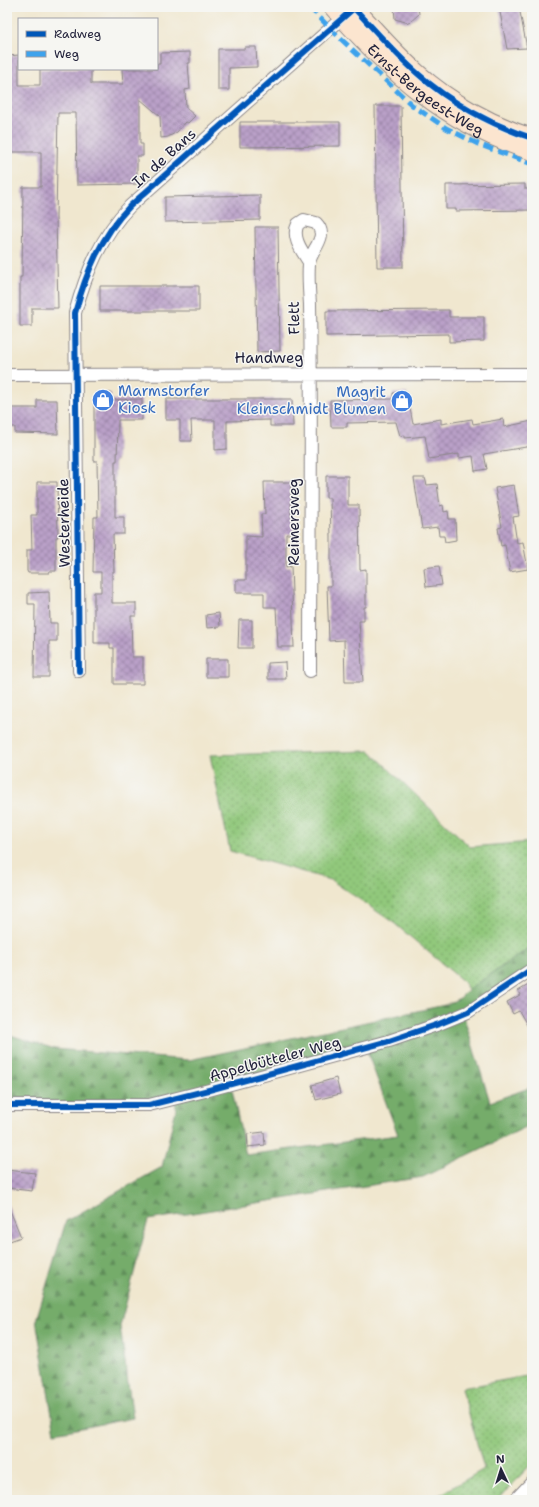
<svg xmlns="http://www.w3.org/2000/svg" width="539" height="1507" font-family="'Shantell Sans',sans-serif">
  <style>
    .green { fill: url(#green-dots); stroke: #5a755b }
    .forest { fill: url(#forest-firs); stroke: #4b6753; fill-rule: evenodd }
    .building { fill: url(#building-cross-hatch) }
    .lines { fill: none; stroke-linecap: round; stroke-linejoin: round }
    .street-casing { stroke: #898485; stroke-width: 14 }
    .secondary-casing { stroke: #898485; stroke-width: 20 }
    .street { stroke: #fff; stroke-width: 12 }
    .secondary { stroke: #fce5cf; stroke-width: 18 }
    .quiet { stroke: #3ea2ec; stroke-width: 5; stroke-dasharray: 10 5; stroke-linecap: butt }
    .cycleway-casing { stroke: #f6f6f2; stroke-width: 8 }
    .cycleway { stroke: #0057b8; stroke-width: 6 }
    .labels { text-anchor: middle; stroke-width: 3; stroke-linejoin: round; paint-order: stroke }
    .street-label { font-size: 15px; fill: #22223b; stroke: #f6f6f2 }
    .shop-label { font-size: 15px; fill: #366cbe; stroke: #f6f6f2; text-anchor: start }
  </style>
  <defs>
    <pattern id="green-dots" width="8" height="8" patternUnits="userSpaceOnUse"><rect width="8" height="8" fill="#91c87b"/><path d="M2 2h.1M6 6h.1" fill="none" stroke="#76a266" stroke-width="1.8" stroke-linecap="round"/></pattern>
    <pattern id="forest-firs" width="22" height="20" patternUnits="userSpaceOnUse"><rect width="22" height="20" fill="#74ac6b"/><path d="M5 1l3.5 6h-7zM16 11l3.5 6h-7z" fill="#5f8c59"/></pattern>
    <pattern id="building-cross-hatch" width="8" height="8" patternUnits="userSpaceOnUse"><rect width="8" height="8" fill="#baa0c8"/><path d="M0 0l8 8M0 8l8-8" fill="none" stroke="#9782a4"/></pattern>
  </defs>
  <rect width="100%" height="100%" fill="#f6f6f2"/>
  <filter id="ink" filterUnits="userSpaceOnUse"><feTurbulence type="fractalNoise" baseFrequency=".025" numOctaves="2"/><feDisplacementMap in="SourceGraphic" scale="8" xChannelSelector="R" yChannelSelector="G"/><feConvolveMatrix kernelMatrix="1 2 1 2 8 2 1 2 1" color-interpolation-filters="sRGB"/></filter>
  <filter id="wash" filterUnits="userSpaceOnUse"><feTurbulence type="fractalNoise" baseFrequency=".012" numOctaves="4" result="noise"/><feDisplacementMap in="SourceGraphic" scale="16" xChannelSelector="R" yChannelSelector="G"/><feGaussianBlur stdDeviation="0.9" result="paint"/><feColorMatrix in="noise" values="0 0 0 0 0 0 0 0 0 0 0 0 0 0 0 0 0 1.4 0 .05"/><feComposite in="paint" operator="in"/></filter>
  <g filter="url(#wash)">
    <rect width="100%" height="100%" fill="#f0e7cf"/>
    <!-- green -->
    <path class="green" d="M370,751L470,847L532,842V946L468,990L464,982L394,923L331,880L230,851L210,755Z
      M532,1375V1463L498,1500H431L484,1469L462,1388Z"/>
    <!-- forest -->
    <path class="forest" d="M532,946V969L463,1014L490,1102L532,1087V1124L423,1177L148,1220L120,1326L133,1418L55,1433L36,1320L66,1221L162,1167L176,1109L175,1099L7,1105V1034L55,1049L189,1060L445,1005L460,998L468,990ZM366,1049L398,1135L246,1155L231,1085Z"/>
    <g id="blocks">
      <!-- building -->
      <path class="building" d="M394,7H418L419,14L409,23L395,19Z
        M499,7H519L527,48L507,49Z
        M245,47H256L257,67L229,68V90H218V49H245Z
        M190,52V63H188L190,89L185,90L186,108L195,116L188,123L186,122L177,132L168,137L161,138L160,116L140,99V144H143V156H137V184L77,185L76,113H58L56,217L58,308H32V326H20V277H22L23,187H41V152H7V56L19,55V85H40V69H91V84H123L122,69H157V64H160V53Z
        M375,106H401L403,267H377Z
        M240,122H340V146L240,147Z
        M525,184V189H532V210L456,211V209H446V185Z
        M260,195V220L165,222V197Z
        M255,227H278L280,351L257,352Z
        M100,286H199V311H100Z
        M449,310V317H484V341L449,342V334L326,336V311Z
        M96,393H111V400L142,399V420H118L117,461H115V517H124V534H113L114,572H112V603H136V616H131L132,657H143V684H114V648H110V643H94V592H101V572H93L94,517H98L97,461H94V400H96Z
        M393,393H407L413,424L441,419V424L472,419L473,424L503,419L504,427L532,421V446L484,454L487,469L475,471L473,456L459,458V454L429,459L425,436L405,438V435L400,436L396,422L347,423V427H331L330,400L393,399Z
        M166,399H292L293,426H270V420L227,421V449L215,450V420H191L192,441H180V420H166Z
        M37,400H57L58,434L15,433V427H7V408H37Z
        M326,476H348V505H359L360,570L366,569V607H364V621H359L363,682H345L344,640L329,641L327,586H331V537L330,498H326Z
        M414,478H425L427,485L437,484L440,506L443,505L444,512L448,511L449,519H455L456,540L445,542L444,536H439L438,527L422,529Z
        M37,482H57L58,537H56V571H49V573H28L27,571V550H32L31,515H37Z
        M264,482H291V517H293L294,534H286V567L291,566L294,647H278L276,607H264V593H236V580H246V536L262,537L261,514H265Z
        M514,485L519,516L513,517L517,543L523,542L528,569L510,572L505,545L501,546L498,528L502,527L495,488Z
        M439,566L442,585L426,587L424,568Z
        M49,592L50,623H57V641H49V677H34L35,604H28V593Z
        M219,613L220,627L207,628L206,615Z
        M239,620H252V648H238Z
        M206,659H228V677H206Z
        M285,662L286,679H268V663Z
        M532,983V1034L519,1011L513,1014L507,1002L520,995L518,991Z
        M336,1078L340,1094L316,1100L312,1085Z
        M264,1132L265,1145L248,1147L247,1134Z
        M7,1170L35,1173L32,1191L7,1188Z
        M7,1203L21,1237L7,1242Z"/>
    </g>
  </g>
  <g filter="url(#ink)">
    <use href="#blocks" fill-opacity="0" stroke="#898485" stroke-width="1"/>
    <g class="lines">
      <!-- street casing -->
      <g class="street-casing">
        <path id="street" d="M309,262C302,251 291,237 298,224L304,220L316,223C330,237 310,250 309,264C308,277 309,291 310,304C312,426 310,549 310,671
          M7,375L532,374
          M79,671L75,313C86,273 101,236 130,206L348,13
          M7,1105H149L209,1090L389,1041L439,1024L468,1012L532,969
          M515,1500L532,1482"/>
      </g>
      <!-- secondary casing -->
      <g class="secondary-casing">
        <g id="secondary">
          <path id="s1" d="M333,7C391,73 446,124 532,151"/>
          <path d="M353,7C374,29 394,53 417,73C449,102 491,125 532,138"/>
        </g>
      </g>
      <!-- street -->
      <use href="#street" class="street"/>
      <!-- secondary -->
      <use href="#secondary" class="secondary"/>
      <!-- quiet -->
      <path class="quiet" d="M309,7L342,40L412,105L446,128L478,144L532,164"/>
      <!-- cycleway casing -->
      <g class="cycleway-casing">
        <path id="cycleway" d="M353,7C374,29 394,53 417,73C449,102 491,125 532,138
          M79,671L75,313C86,273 101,236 130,206L354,8
          M7,1105H149L209,1090L389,1041L439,1024L468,1012L532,969"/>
      </g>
      <!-- cycleway -->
      <use href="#cycleway" class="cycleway"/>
    </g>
  </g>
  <!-- icons -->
  <defs>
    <g id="shop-disc" transform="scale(1.15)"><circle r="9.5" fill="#3f7fe0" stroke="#f6f6f2"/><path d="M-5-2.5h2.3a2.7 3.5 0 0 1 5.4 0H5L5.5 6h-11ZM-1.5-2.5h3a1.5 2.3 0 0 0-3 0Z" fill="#fff"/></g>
  </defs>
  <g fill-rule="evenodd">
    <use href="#shop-disc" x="103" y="400"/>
    <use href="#shop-disc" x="402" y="401"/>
  </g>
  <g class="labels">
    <!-- street labels -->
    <g class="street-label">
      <text dy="5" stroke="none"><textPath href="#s1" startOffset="125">Ernst-Bergeest-Weg</textPath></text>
      <text transform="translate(164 158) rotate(-42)" y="5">In de Bans</text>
      <text transform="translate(294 318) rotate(-91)" y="5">Flett</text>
      <text x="269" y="363">Handweg</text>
      <text transform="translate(294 522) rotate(-90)" y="5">Reimersweg</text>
      <text transform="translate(64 523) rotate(-91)" y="5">Westerheide</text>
      <text transform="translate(275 1059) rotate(-15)" y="5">Appelbütteler Weg</text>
    </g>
    <!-- shop labels -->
    <g class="shop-label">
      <text x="118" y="396">Marmstorfer<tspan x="118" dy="17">Kiosk</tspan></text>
      <text x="386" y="397" text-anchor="end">Magrit<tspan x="386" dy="17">Kleinschmidt Blumen</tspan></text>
    </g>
  </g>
  <!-- margin -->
  <rect width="539" height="1507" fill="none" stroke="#f6f6f2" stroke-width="24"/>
  <!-- legend -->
  <rect x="18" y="18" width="140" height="52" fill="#f6f6f2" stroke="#a1a1a9"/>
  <rect x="26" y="31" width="20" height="6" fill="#0057b8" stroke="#a1a1a9"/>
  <text x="54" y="38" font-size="12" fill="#22223b">Radweg</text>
  <rect x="26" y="51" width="20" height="6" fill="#3ea2ec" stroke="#a1a1a9"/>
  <text x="54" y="58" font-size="12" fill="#22223b">Weg</text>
  <!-- north arrow -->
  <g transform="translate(501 1469) rotate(356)" stroke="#f6f6f2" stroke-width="3" paint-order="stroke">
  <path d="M0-3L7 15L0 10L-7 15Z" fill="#22223b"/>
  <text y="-6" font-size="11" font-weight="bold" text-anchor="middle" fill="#22223b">N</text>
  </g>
</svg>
